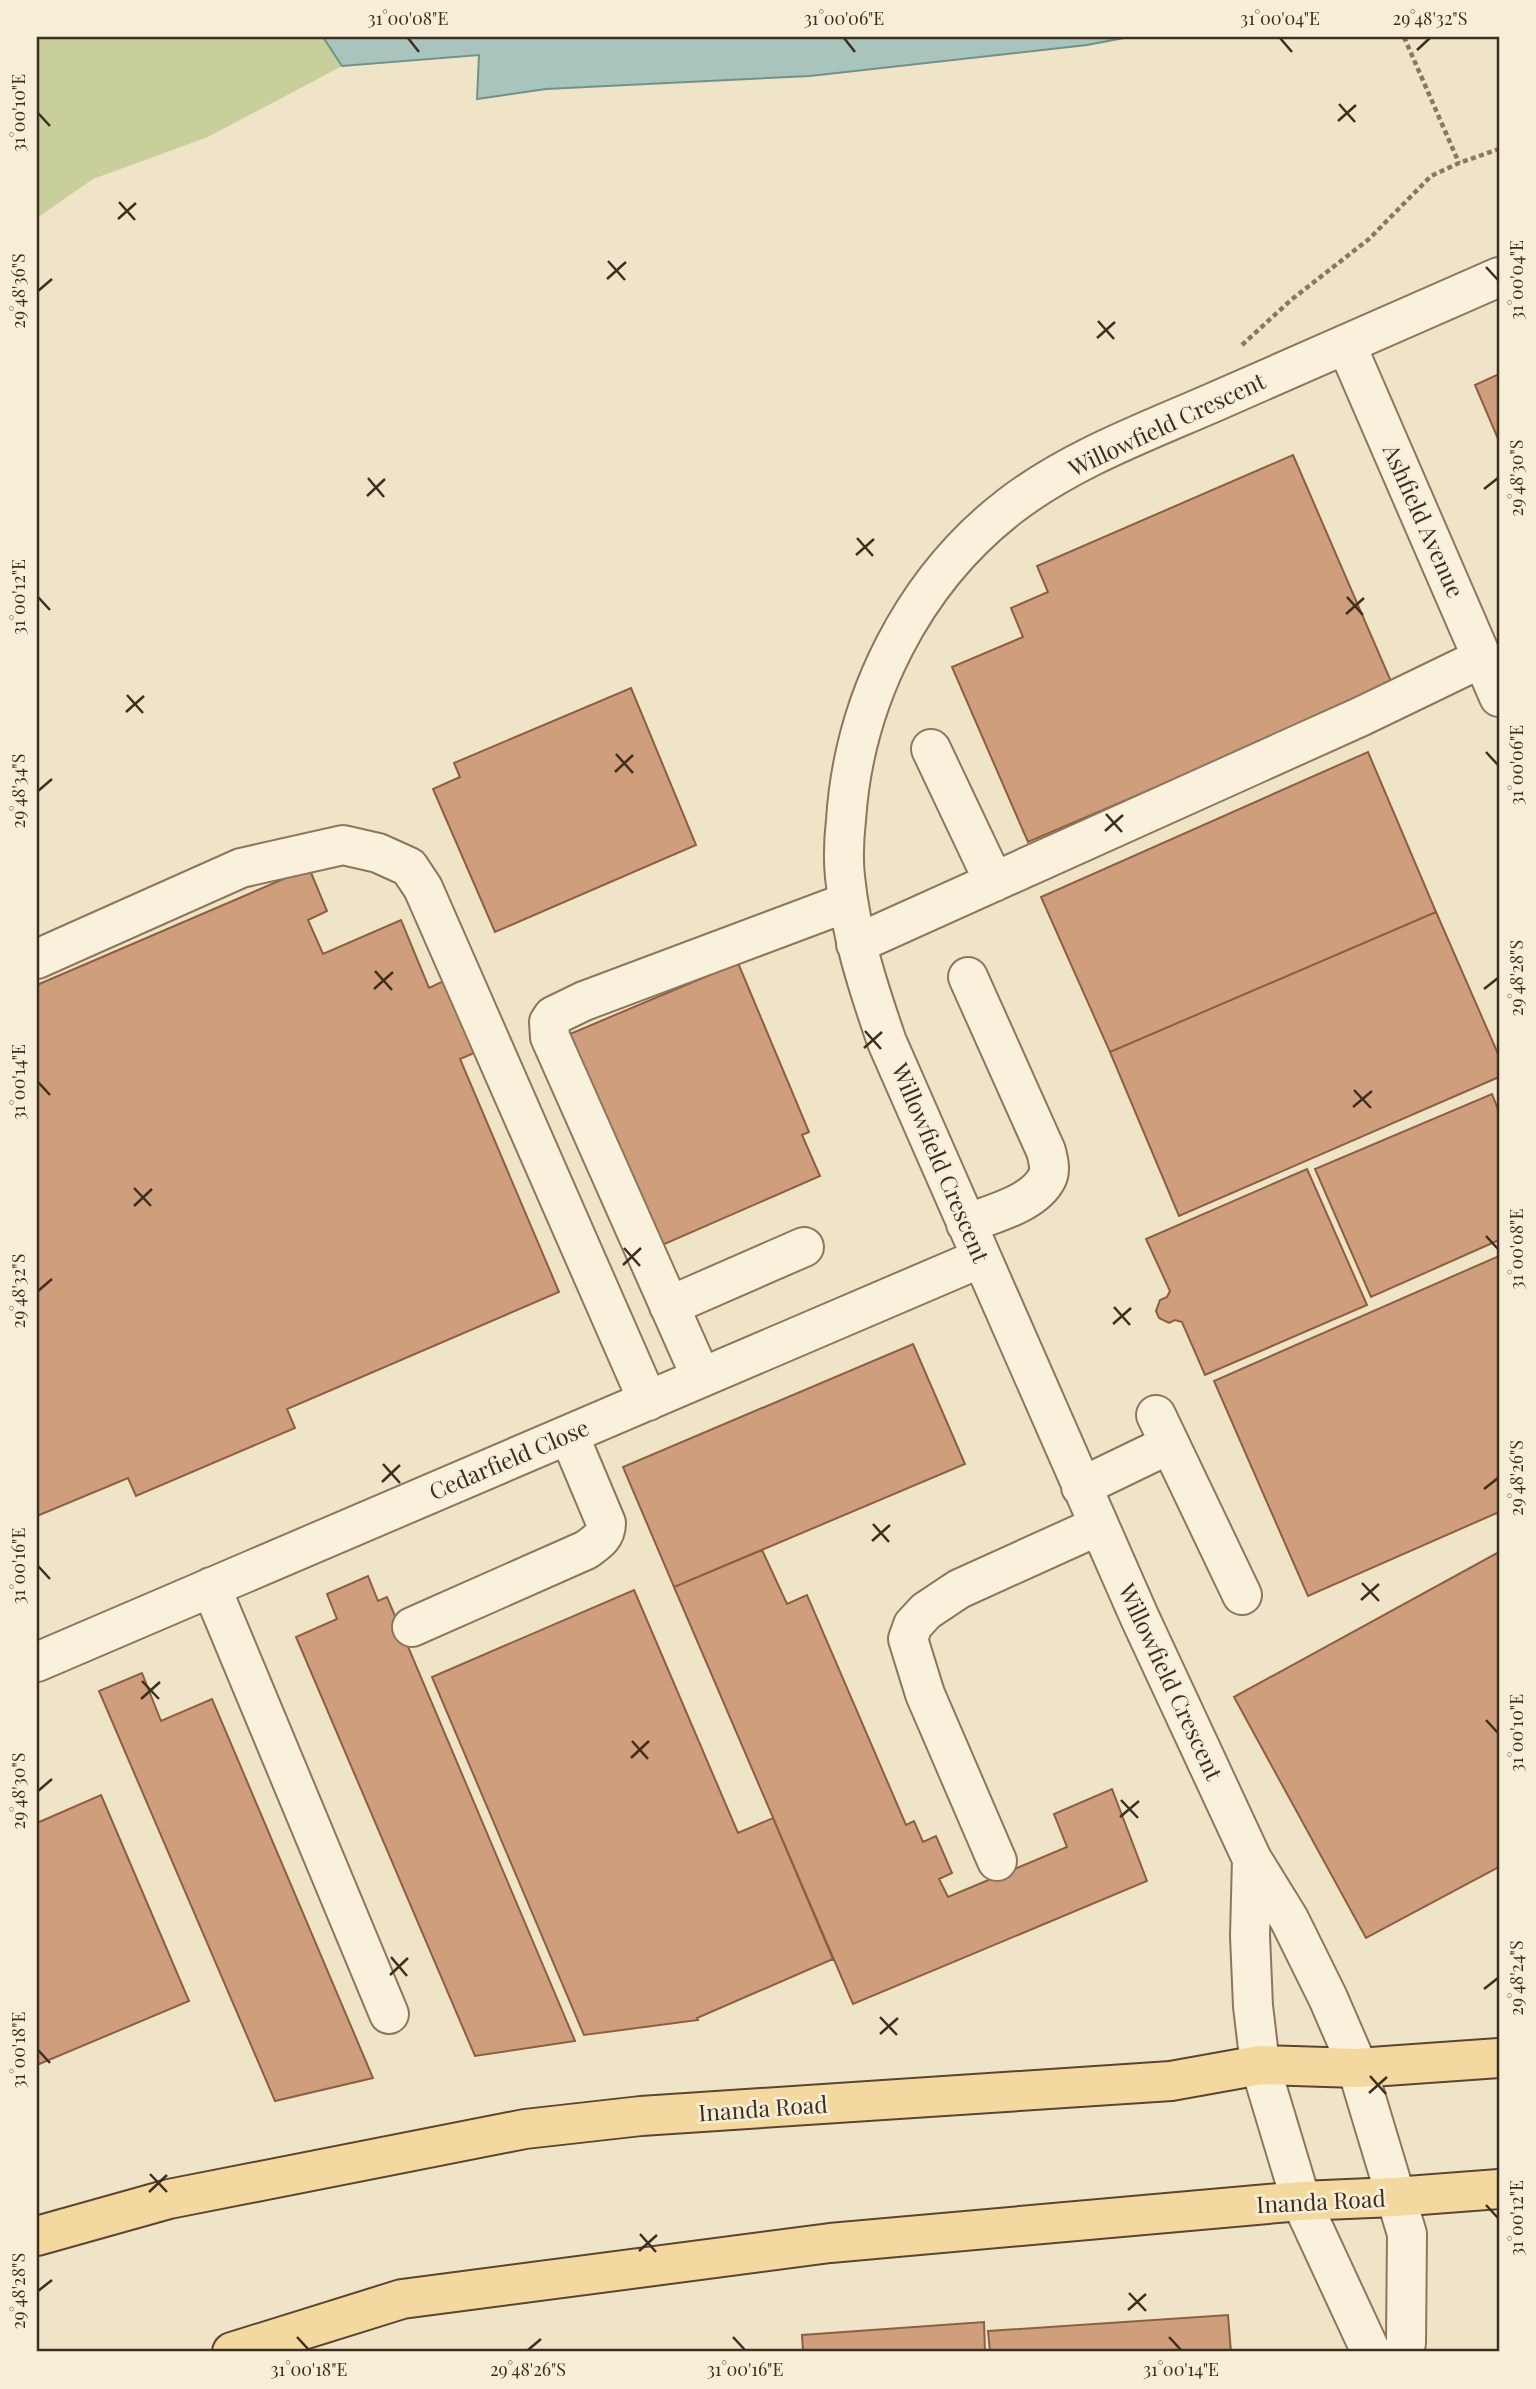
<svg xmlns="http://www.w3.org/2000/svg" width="1536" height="2389" font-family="'Playfair Display',serif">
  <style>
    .green { fill: #c9cf9b }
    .water { fill: #a9c4bc; stroke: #6f938a; stroke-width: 2 }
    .building { fill: #cf9f7d; stroke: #8d5f41; stroke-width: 2 }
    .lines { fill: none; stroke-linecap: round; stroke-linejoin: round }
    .minor-casing { stroke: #8d765c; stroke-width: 42 }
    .major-casing { stroke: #5b4430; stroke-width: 42 }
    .path { stroke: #8d765c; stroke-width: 4.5; stroke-dasharray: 5 3.5; stroke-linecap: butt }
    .minor { stroke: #faf1dc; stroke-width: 38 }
    .major { stroke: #f3d9a0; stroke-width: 38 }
    .ticks { fill: none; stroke: #3d2e20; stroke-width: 2.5 }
    .labels { text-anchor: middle; stroke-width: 5; stroke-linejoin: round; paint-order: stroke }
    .street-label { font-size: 23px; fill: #3d2e20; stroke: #f7eed8 }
    .neatline { fill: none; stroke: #3d2e20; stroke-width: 2.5 }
    .ticks-label { font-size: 18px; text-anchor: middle; fill: #3d2e20 }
  </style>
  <rect width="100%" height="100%" fill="#f0e4c8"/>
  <!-- green -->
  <path class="green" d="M37,37H323L342,66L208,137L93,179L37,218Z"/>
  <!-- water -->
  <path class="water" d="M323,37H1129L1087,45L810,76L546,89L477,99L479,55L342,66Z"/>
  <!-- building -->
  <path class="building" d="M1499,374V441L1475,385Z
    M1293,455L1393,686L1028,842L952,667L1023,637L1011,608L1048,592L1037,566Z
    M631,688L696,845L495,932L433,789L460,777L454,763Z
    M1368,752L1436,912L1110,1052L1041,897Z
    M309,868L327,911L308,920L323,954L401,920L429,988L450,978L481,1050L460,1059L559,1292L287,1409L295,1428L136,1496L128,1478L37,1516V985Z
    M1436,912L1499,1056V1077L1179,1216L1110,1052Z
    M738,963L809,1132L802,1135L820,1176L660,1246L570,1034Z
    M1492,1094L1499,1112V1240L1371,1297L1315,1169Z
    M1307,1169L1367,1305L1205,1375L1182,1322L1175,1320L1169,1323L1159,1318L1156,1311L1160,1300L1167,1297L1170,1291L1146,1239Z
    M1499,1256V1512L1308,1596L1214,1381Z
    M913,1344L965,1464L674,1587L623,1467Z
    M762,1550L787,1604L807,1595L906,1825L914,1821L923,1842L936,1836L952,1873L939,1879L948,1897L1067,1847L1054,1814L1112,1789L1147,1881L853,2004L674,1587Z
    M1499,1552V1867L1366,1938L1234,1697Z
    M368,1576L378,1601L387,1597L575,2041L475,2056L296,1637L337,1619L327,1594Z
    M634,1590L738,1833L773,1818L833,1959L697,2018L698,2020L584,2035L432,1677Z
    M142,1673L161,1721L212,1699L373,2078L275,2101L99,1691Z
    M101,1795L189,2001L37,2065V1823Z
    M1228,2315L1231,2352H990L988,2331Z
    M984,2322L985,2352H803L802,2335Z"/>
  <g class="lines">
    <!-- minor casing -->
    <g class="minor-casing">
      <path id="minor" d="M1346,344L1499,697
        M931,749L994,882
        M856,944L1362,716L1482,658
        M37,959L241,868L343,845L378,853L409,867L423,888L648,1401
        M966,1224C991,1214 1034,1204 1047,1178C1051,1170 1048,1159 1046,1151L968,977
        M669,1306L804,1247
        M701,1377L550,1037L549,1022L553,1016L584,1001L848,902
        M1156,1415L1242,1595
        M1081,1487L1170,1444
        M211,1587L389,2014
        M412,1627L586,1550C597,1542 606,1537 606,1523L569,1435
        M37,1662L981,1258
        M1252,1859L1250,1936L1253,2006L1260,2065L1301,2201L1371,2352
        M997,1861L925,1694L908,1639L913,1625L926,1611L959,1589L1098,1526
        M1403,2352L1406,2343L1407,2234L1354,2058L1328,1998L1289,1919L1252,1859L1139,1616L887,1042C868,987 851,935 845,877C843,858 844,838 846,820C854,699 913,581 1010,506C1070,460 1143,433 1212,403C1308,361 1404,319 1499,277"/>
    </g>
    <!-- major casing -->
    <g class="major-casing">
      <path id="major" d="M37,2236L169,2199L525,2129L641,2116L1171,2081L1260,2065L1357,2068L1499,2058
        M232,2352L402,2299L830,2243L1301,2201L1394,2197L1499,2189"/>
    </g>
    <!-- path -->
    <path class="path" d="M1404,37L1459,163
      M1242,345L1291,300L1369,239L1431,176L1459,163L1499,149"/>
    <!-- minor -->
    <use href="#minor" class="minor"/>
    <!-- major -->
    <use href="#major" class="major"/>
  </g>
  <!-- ticks -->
  <path class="ticks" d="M408,38L419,52M844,38L855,52M1280,38L1292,52M1417,50L1430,38M1339,104L1355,122M38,113L50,126M1338,121L1356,105M119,202L135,220M118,219L136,203M608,261L625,280M1486,267L1498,280M607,279L626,262M38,291L52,279M1098,321L1114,339M1097,338L1115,322M368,478L384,497M1484,489L1498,478M367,496L385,479M857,538L873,556M856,555L874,539M38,597L50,610M1347,597L1363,615M1346,614L1364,598M127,695L143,713M126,712L144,696M1486,752L1498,765M616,754L633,773M615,772L633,755M38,791L52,779M1106,814L1122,832M1105,831L1123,815M375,971L392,990M374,989L393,972M1484,989L1498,978M865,1031L881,1049M864,1048L882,1032M38,1082L50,1095M1354,1090L1371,1108M1353,1107L1372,1091M134,1188L151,1206M134,1206L152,1189M1486,1236L1498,1249M624,1248L640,1266M623,1265L641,1248M38,1291L52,1279M1114,1307L1130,1325M1113,1324L1131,1308M383,1464L400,1483M382,1482L400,1465M1484,1489L1498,1478M873,1524L889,1542M872,1541L890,1525M38,1566L50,1579M1362,1583L1379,1601M1361,1600L1379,1584M142,1681L159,1699M141,1699L160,1682M1486,1720L1498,1733M632,1741L648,1759M631,1758L649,1741M38,1791L52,1779M1121,1800L1138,1818M1120,1817L1139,1801M391,1957L407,1976M390,1975L408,1958M1484,1989L1498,1978M880,2017L897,2035M880,2034L898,2018M38,2050L50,2063M1370,2076L1386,2094M1369,2093L1387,2077M150,2174L167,2192M149,2192L167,2175M1486,2205L1498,2218M640,2234L656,2252M639,2251L657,2235M38,2291L52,2280M1129,2293L1146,2311M1128,2310L1146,2294M297,2337L309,2350M733,2337L745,2350M1169,2337L1181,2350M528,2350L541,2339"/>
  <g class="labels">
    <!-- street labels -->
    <g class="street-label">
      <text transform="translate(1167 425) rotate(-25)" y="8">Willowfield Crescent</text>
      <text transform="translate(1423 521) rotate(66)" y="8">Ashfield Avenue</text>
      <text transform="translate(940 1163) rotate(67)" y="8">Willowfield Crescent</text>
      <text transform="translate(509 1460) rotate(-23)" y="8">Cedarfield Close</text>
      <text transform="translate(1170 1682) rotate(65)" y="8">Willowfield Crescent</text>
      <text transform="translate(763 2109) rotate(-4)" y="8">Inanda Road</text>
      <text transform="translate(1321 2202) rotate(-3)" y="8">Inanda Road</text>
    </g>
  </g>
  <!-- border -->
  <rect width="1536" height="2389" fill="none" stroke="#f7eed8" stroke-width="77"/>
  <rect x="38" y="38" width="1460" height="2312" class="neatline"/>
  <g class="ticks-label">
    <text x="408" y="25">31°00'08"E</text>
    <text x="844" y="25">31°00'06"E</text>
    <text x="1280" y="25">31°00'04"E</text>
    <text x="1430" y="25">29°48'32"S</text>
    <text transform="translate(19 113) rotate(-90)" y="6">31°00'10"E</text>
    <text transform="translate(1517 280) rotate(-90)" y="6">31°00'04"E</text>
    <text transform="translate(19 291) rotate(-90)" y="6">29°48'36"S</text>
    <text transform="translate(1517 478) rotate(-90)" y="6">29°48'30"S</text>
    <text transform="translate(19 597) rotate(-90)" y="6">31°00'12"E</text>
    <text transform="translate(1517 765) rotate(-90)" y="6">31°00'06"E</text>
    <text transform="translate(19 791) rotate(-90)" y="6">29°48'34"S</text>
    <text transform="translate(1517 978) rotate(-90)" y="6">29°48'28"S</text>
    <text transform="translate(19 1082) rotate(-90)" y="6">31°00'14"E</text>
    <text transform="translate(1517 1249) rotate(-90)" y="6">31°00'08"E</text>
    <text transform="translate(19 1291) rotate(-90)" y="6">29°48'32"S</text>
    <text transform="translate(1517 1478) rotate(-90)" y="6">29°48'26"S</text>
    <text transform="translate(19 1566) rotate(-90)" y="6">31°00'16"E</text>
    <text transform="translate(1517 1733) rotate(-90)" y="6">31°00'10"E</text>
    <text transform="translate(19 1791) rotate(-90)" y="6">29°48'30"S</text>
    <text transform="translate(1517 1978) rotate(-90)" y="6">29°48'24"S</text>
    <text transform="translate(19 2050) rotate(-90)" y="6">31°00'18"E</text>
    <text transform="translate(1517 2218) rotate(-90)" y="6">31°00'12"E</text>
    <text transform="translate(19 2291) rotate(-90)" y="6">29°48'28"S</text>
    <text x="309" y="2376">31°00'18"E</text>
    <text x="528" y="2376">29°48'26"S</text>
    <text x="745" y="2376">31°00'16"E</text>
    <text x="1181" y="2376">31°00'14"E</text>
  </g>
</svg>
